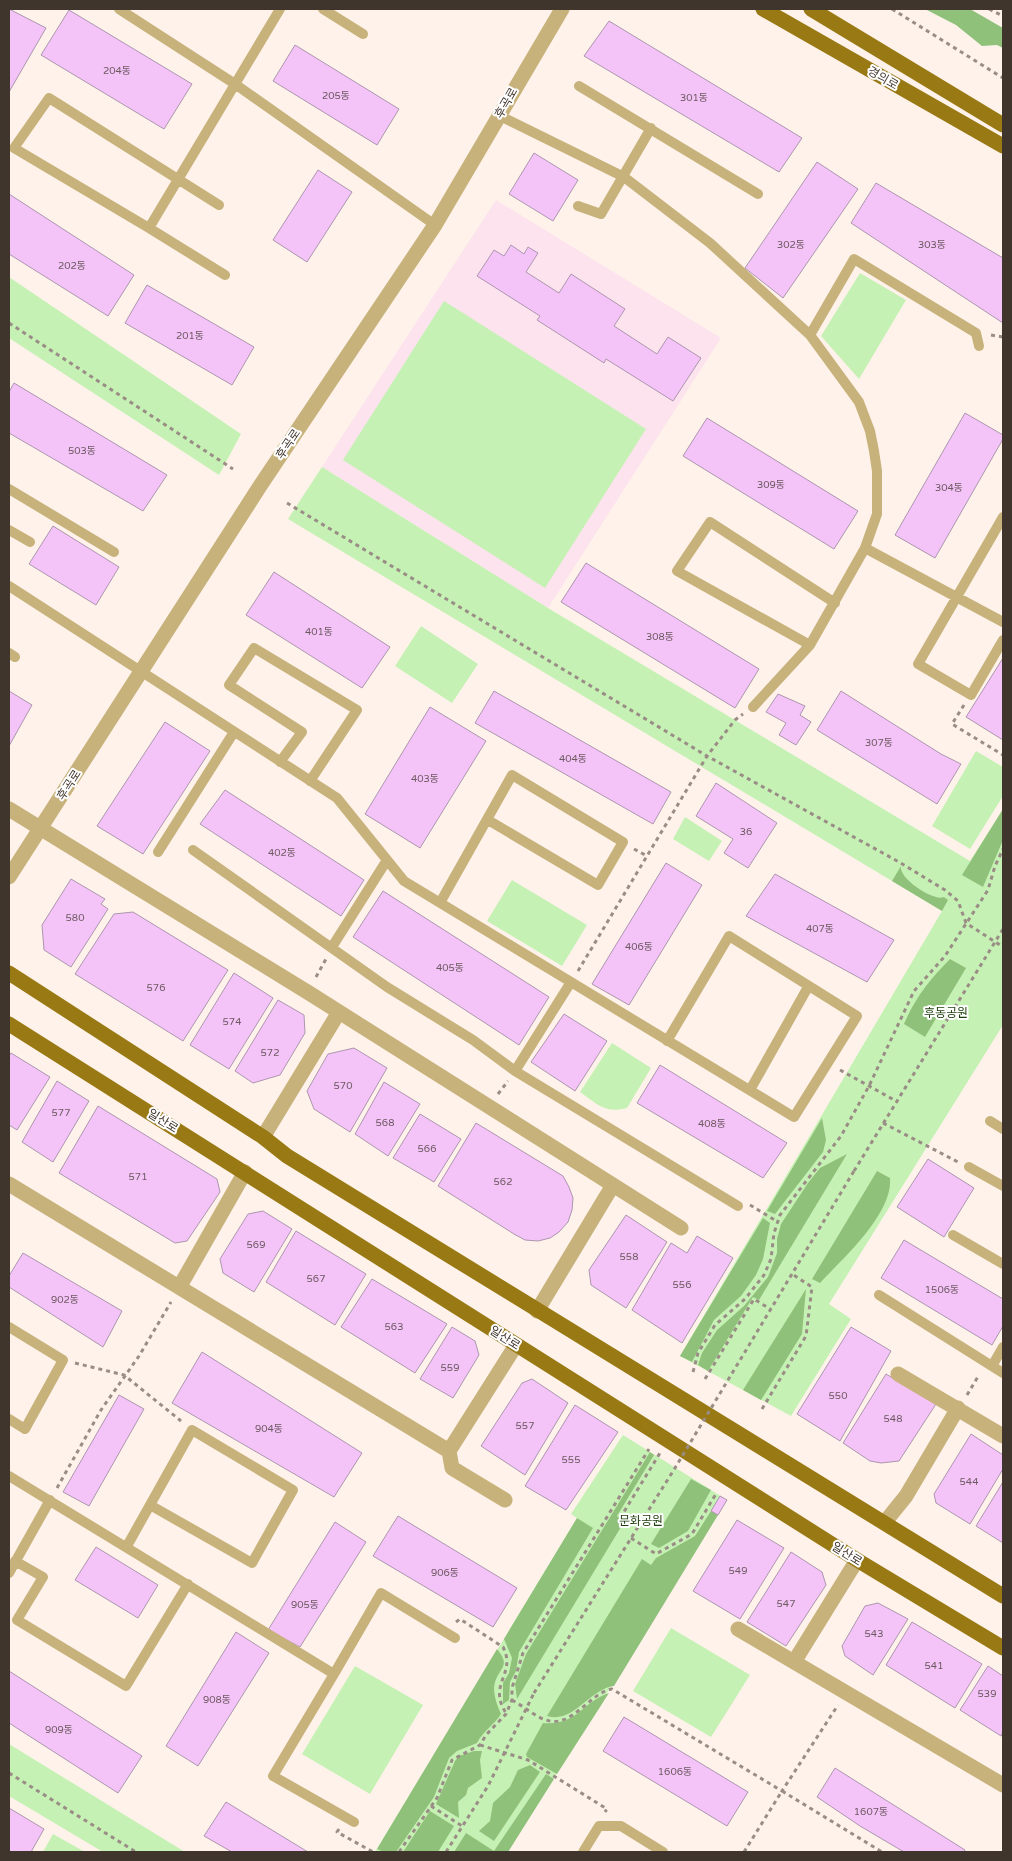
<svg xmlns="http://www.w3.org/2000/svg" width="1012" height="1861" font-family="'Varela Round','Noto Sans KR',sans-serif">
  <style>
    .education { fill: #fce3ed }
    .green { fill: #c6f1b4 }
    .forest { fill: #90c17b }
    .building { fill: #f4c4f9; stroke: #ac96ae }
    .lines { fill: none; stroke-linecap: round; stroke-linejoin: round }
    .path { stroke: #998d85; stroke-width: 3; stroke-dasharray: 4 4; stroke-linecap: butt }
    .service { stroke: #c8b27b; stroke-width: 10 }
    .minor { stroke: #c8b27b; stroke-width: 15 }
    .tertiary { stroke: #c8b27b; stroke-width: 15 }
    .primary { stroke: #997913; stroke-width: 15 }
    .path-bridge { stroke: #998d85; stroke-width: 3; stroke-dasharray: 4 4; stroke-linecap: butt }
    .labels { text-anchor: middle; stroke-width: 4; stroke-linejoin: round; paint-order: stroke }
    .number-label { font-size: 10px; fill: #6d5960 }
    .street-label { font-size: 12px; fill: #40352d; stroke: #fff }
    .park-label { font-size: 12px; fill: #20400f; stroke: #fff }
  </style>
  <rect width="100%" height="100%" fill="#fef2ea"/>
  <!-- education -->
  <path class="education" d="M496,200L721,338L548,608L322,467Z"/>
  <!-- green -->
  <path class="green" d="M860,273L906,300L859,379L821,336Z
    M9,277L241,434L219,475L9,338Z
    M444,301L646,429L545,588L343,460Z
    M322,467L548,608L970,861L1003,809V1025L829,1304L851,1319L791,1416L680,1356L942,911L288,519Z
    M421,626L478,664L452,703L395,666Z
    M976,751L1003,767V796L970,849L932,826Z
    M685,817L722,841L709,861L673,839Z
    M512,880L587,925L562,966L487,921Z
    M612,1043L651,1068L627,1108C605,1114 597,1104 580,1092Z
    M623,1435L727,1500L508,1852H375L577,1518L571,1514Z
    M671,1628L750,1675L711,1737L633,1691Z
    M355,1666L423,1705L370,1794L302,1754Z
    M9,1744L172,1844L185,1852H103L9,1796Z
    M53,1834L85,1852H43Z"/>
  <!-- forest -->
  <path class="forest" d="M925,9H970L1003,28V48L997,45L982,46L956,25Z
    M1003,809V840L983,887L962,875Z
    M901,866C898,878 934,902 944,897L948,900L942,911L892,881Z
    M950,959L966,968L925,1037L904,1024C915,998 930,979 950,959Z
    M822,1118L826,1140L823,1152L775,1214L767,1211Z
    M847,1154L759,1300L753,1297L708,1371L698,1365L702,1353L717,1330L744,1306L768,1277L777,1253V1239L781,1224L808,1183L820,1168Z
    M877,1171L890,1178C893,1214 843,1258 820,1283L812,1279Z
    M763,1218L770,1223L763,1259L756,1275L741,1296L714,1320L692,1362L680,1356Z
    M806,1289L802,1334L761,1400L743,1390Z
    M650,1452L654,1455L617,1516L624,1522L517,1699L515,1684L526,1654Z
    M691,1479L711,1490L688,1531L659,1548L651,1544Z
    M711,1511L718,1515L614,1686C589,1689 574,1724 547,1716L642,1559L651,1565L656,1558L695,1536Z
    M577,1518L593,1528L519,1652L516,1671L510,1682L509,1700L503,1704V1683L509,1673L512,1658L504,1639Z
    M497,1649C511,1666 500,1667 495,1682C492,1692 497,1705 501,1714C494,1725 483,1731 477,1743L457,1751L449,1758L434,1797L396,1852H384L377,1849Z
    M609,1693L557,1774L527,1757L526,1754L543,1723C577,1726 582,1702 609,1693Z
    M474,1751H482L480,1760L482,1778L468,1788L466,1795L458,1802L459,1818L436,1804L455,1761L459,1756Z
    M530,1765L540,1772L494,1841L479,1831L490,1821L493,1803L510,1787L518,1770Z
    M546,1774L554,1779L508,1852H454L466,1833L494,1851Z
    M430,1811L454,1826L438,1852H403Z"/>
  <!-- building -->
  <path class="building" d="M9,9L46,28L9,92Z
    M69,10L192,84L164,129L41,55Z
    M609,21L802,138L779,172L584,56Z
    M295,45L399,109L377,145L273,81Z
    M534,153L578,180L553,221L509,194Z
    M817,162L858,189L783,298L745,268Z
    M318,170L352,192L307,262L273,240Z
    M876,183L1003,258V323L851,223Z
    M9,194L134,275L108,316L9,254Z
    M511,245L524,254L528,247L538,253L526,272L559,293L571,274L625,309L614,326L657,354L668,337L701,358L673,401L606,359L604,363L537,320L540,316L477,276L494,250L504,256Z
    M147,285L254,347L232,385L125,323Z
    M14,383L167,475L143,511L9,433V392Z
    M965,413L1003,435V439L935,558L895,535Z
    M707,418L858,511L834,549L683,456Z
    M53,526L119,567L96,605L29,564Z
    M586,563L759,669L735,708L561,602Z
    M274,572L390,647L362,688L246,615Z
    M1003,658V740L966,717Z
    M9,691L32,705L9,746Z
    M494,691L671,792L653,824L475,723Z
    M841,691L941,754L961,764L937,804L817,730Z
    M778,694L805,706L800,715L811,722L796,745L779,735L786,723L766,712Z
    M430,707L486,741L420,848L365,814Z
    M165,722L210,751L143,854L97,826Z
    M716,783L777,823L748,868L724,853L733,839L696,816Z
    M225,790L364,880L341,916L200,824Z
    M666,863L702,885L629,1005L592,984Z
    M775,874L894,940L867,982L746,916Z
    M71,879L105,899L101,904L108,909L71,967L44,950L42,925Z
    M383,891L549,997L519,1045L353,937Z
    M133,912L228,970L183,1041L75,974L114,914Z
    M234,973L273,998L229,1069L190,1045Z
    M278,1000L304,1015L305,1033L280,1075L253,1083L235,1071Z
    M564,1014L607,1041L575,1091L531,1062Z
    M354,1048L387,1068L350,1132L314,1109L307,1091L328,1054Z
    M11,1053L50,1077L17,1130L9,1125V1056Z
    M660,1065L787,1143L763,1178L637,1103Z
    M57,1081L89,1101L53,1162L22,1142Z
    M384,1082L420,1104L388,1156L355,1134Z
    M98,1106L217,1179L220,1192L187,1241L175,1243L59,1173Z
    M420,1114L461,1139L434,1182L393,1158Z
    M476,1123L563,1176L569,1187L573,1198L572,1210L568,1222L559,1232L550,1238L538,1241L525,1240L514,1234L438,1186Z
    M928,1159L974,1188L944,1237L897,1207Z
    M263,1211L292,1229L254,1292L223,1273L220,1259L248,1214Z
    M626,1215L667,1242L626,1308L591,1285L589,1270Z
    M296,1231L366,1274L335,1325L266,1282Z
    M697,1236L733,1258L682,1343L632,1310L671,1243L687,1253Z
    M904,1240L1003,1299V1326L992,1345L881,1278Z
    M23,1253L122,1311L103,1347L9,1287V1276Z
    M372,1279L447,1324L415,1373L341,1327Z
    M452,1327L475,1341L479,1355L453,1398L420,1379Z
    M851,1327L891,1351L840,1441L797,1414Z
    M202,1352L362,1453L334,1497L172,1403Z
    M886,1374L936,1404L899,1461L881,1463L870,1461L843,1443Z
    M532,1379L568,1403L525,1475L481,1446L522,1383Z
    M119,1395L144,1409L89,1506L63,1492Z
    M575,1405L618,1432L566,1510L525,1486Z
    M971,1434L1003,1455V1469L970,1524L936,1503L934,1494Z
    M1003,1482V1543L976,1526Z
    M720,1496L727,1500L718,1515L711,1511Z
    M398,1516L517,1588L493,1627L373,1556Z
    M737,1520L784,1548L740,1619L693,1591Z
    M335,1522L366,1542L300,1647L268,1630Z
    M96,1547L158,1585L138,1618L75,1580Z
    M791,1552L822,1572L826,1585L786,1646L747,1622Z
    M878,1603L908,1619L873,1675L845,1656L842,1646L865,1606Z
    M912,1622L982,1664L955,1708L886,1665Z
    M236,1632L269,1653L198,1766L166,1746Z
    M988,1666L1003,1676V1732L1001,1736L960,1710Z
    M9,1671L142,1756L118,1793L9,1723Z
    M624,1717L748,1792L727,1826L603,1751Z
    M835,1768L965,1850L964,1852H904L860,1826L817,1797Z
    M226,1802L308,1852H232L204,1836Z
    M9,1808L44,1829L31,1852H9Z"/>
  <g class="lines">
    <!-- path -->
    <path class="path" d="M892,9L1003,78
      M989,9L1003,16
      M9,323L233,469
      M991,335L1003,337
      M287,503L707,756L899,862L945,890L958,901L966,923L1003,947
      M964,705L952,724L1003,755
      M634,849L647,856
      M578,971L707,756L735,720L743,714
      M316,977L326,959
      M840,1070L896,1101
      M498,1094L508,1081
      M883,1123L958,1162
      M854,1171L1003,929
      M750,1205L778,1222
      M75,1363L124,1375L181,1421
      M693,1372L698,1353L715,1325L745,1299L764,1275L771,1259L774,1233L780,1215L841,1136L869,1086L914,991L945,956L988,890L995,866L1003,849
      M705,1379L754,1299L770,1309
      M967,1395L979,1375
      M762,1409L806,1336L812,1287L792,1274
      M57,1488L101,1410L139,1356L171,1302
      M639,1525L622,1515L660,1453
      M631,1538L656,1554L692,1534L717,1492
      M456,1622L460,1619L503,1647C517,1674 487,1684 506,1713
      M512,1700C523,1706 534,1716 546,1720C572,1729 589,1693 612,1689L782,1791L838,1705
      M480,1745L528,1760L607,1809L605,1812
      M9,1773L136,1852
      M431,1806L462,1826
      M339,1829L337,1832L373,1852
      M399,1852L437,1798L452,1760L480,1745L486,1735L506,1714L512,1700V1688L523,1653L649,1449
      M446,1852L488,1786L534,1693
      M744,1852L782,1791L882,1852"/>
    <!-- service -->
    <path class="service" d="M119,9L235,84L435,225
      M323,9L363,34
      M579,86L758,194
      M498,115L624,177L710,243L810,335L859,402L870,431L874,451L877,471V514L865,548L810,645L753,707
      M578,206L601,214L651,128
      M149,228L14,148L49,98L219,205
      M225,275L149,228L280,9
      M810,335L854,259L976,333L979,346
      M9,489L114,552
      M1003,517L918,664L971,695L1003,640
      M9,530L30,542
      M865,548L1003,622
      M9,586L337,798L404,881L794,1117L857,1016L729,936L667,1041
      M810,645L677,571L710,522L835,603
      M9,653L15,657
      M280,762L302,732L229,685L254,648L357,710L310,781
      M193,850L387,987L473,1040L515,1071L738,1206
      M158,852L234,732
      M441,901L512,775L623,842L598,885L488,820
      M332,947L387,860
      M515,1071L571,982
      M750,1090L808,987
      M990,1121L1003,1129
      M969,1167L1003,1186
      M953,1235L1003,1264
      M879,1295L1003,1373
      M9,1327L63,1360L25,1429L9,1419
      M992,1366L1003,1347
      M9,1476L334,1674L381,1593L455,1638
      M127,1546L192,1430L293,1490L252,1563L150,1505
      M15,1561L43,1577L17,1620L126,1686L188,1584
      M9,1573L50,1500
      M334,1674L273,1776L354,1822
      M583,1852L599,1826H621L663,1852"/>
    <!-- minor -->
    <path class="minor" d="M9,809L309,993L681,1228
      M263,1137L339,1012
      M9,1184L449,1451L452,1468L505,1500
      M180,1286L245,1172
      M537,1311L613,1185
      M898,1374L1003,1436
      M449,1451L516,1345
      M885,1522L906,1496L958,1408
      M738,1629L1003,1785
      M794,1662L857,1560"/>
    <!-- tertiary -->
    <path class="tertiary" d="M9,877L260,486L435,225L562,9"/>
    <!-- primary -->
    <path class="primary" d="M763,9L1003,146
      M811,9L1003,125
      M9,973L263,1137L287,1156L1003,1596
      M9,1024L857,1560L1003,1648"/>
    <!-- path-bridge -->
    <path class="path-bridge" d="M534,1693L675,1468L854,1171"/>
  </g>
  <g class="labels">
    <!-- number labels -->
    <g class="number-label">
      <text x="117" y="74">204동</text>
      <text x="336" y="99">205동</text>
      <text x="694" y="101">301동</text>
      <text x="791" y="248">302동</text>
      <text x="932" y="248">303동</text>
      <text x="72" y="269">202동</text>
      <text x="190" y="339">201동</text>
      <text x="82" y="454">503동</text>
      <text x="771" y="488">309동</text>
      <text x="949" y="491">304동</text>
      <text x="319" y="635">401동</text>
      <text x="660" y="640">308동</text>
      <text x="879" y="746">307동</text>
      <text x="573" y="762">404동</text>
      <text x="425" y="782">403동</text>
      <text x="746" y="835">36</text>
      <text x="282" y="856">402동</text>
      <text x="75" y="921">580</text>
      <text x="820" y="932">407동</text>
      <text x="639" y="950">406동</text>
      <text x="450" y="971">405동</text>
      <text x="156" y="991">576</text>
      <text x="232" y="1025">574</text>
      <text x="270" y="1056">572</text>
      <text x="343" y="1089">570</text>
      <text x="61" y="1116">577</text>
      <text x="385" y="1126">568</text>
      <text x="712" y="1127">408동</text>
      <text x="427" y="1152">566</text>
      <text x="138" y="1180">571</text>
      <text x="503" y="1185">562</text>
      <text x="256" y="1248">569</text>
      <text x="629" y="1260">558</text>
      <text x="316" y="1282">567</text>
      <text x="682" y="1288">556</text>
      <text x="942" y="1293">1506동</text>
      <text x="65" y="1303">902동</text>
      <text x="394" y="1330">563</text>
      <text x="450" y="1371">559</text>
      <text x="838" y="1399">550</text>
      <text x="893" y="1422">548</text>
      <text x="525" y="1429">557</text>
      <text x="269" y="1432">904동</text>
      <text x="571" y="1463">555</text>
      <text x="969" y="1485">544</text>
      <text x="738" y="1574">549</text>
      <text x="445" y="1576">906동</text>
      <text x="786" y="1607">547</text>
      <text x="305" y="1608">905동</text>
      <text x="874" y="1637">543</text>
      <text x="934" y="1669">541</text>
      <text x="987" y="1697">539</text>
      <text x="217" y="1703">908동</text>
      <text x="59" y="1733">909동</text>
      <text x="675" y="1775">1606동</text>
      <text x="871" y="1815">1607동</text>
    </g>
    <!-- street labels -->
    <g class="street-label">
      <text transform="translate(883 78) rotate(30)" y="4">경의로</text>
      <text transform="translate(506 103) rotate(-60)" y="4">후곡로</text>
      <text transform="translate(288 444) rotate(-56)" y="4">후곡로</text>
      <text transform="translate(69 785) rotate(-57)" y="4">후곡로</text>
      <text transform="translate(163 1121) rotate(32)" y="4">일산로</text>
      <text transform="translate(505 1338) rotate(32)" y="4">일산로</text>
      <text transform="translate(847 1554) rotate(32)" y="4">일산로</text>
    </g>
    <!-- park labels -->
    <g class="park-label">
      <text x="946" y="1017">후동공원</text>
      <text x="641" y="1525">문화공원</text>
    </g>
  </g>
  <!-- border -->
  <rect width="1012" height="1861" fill="none" stroke="#40352d" stroke-width="20"/>
</svg>
